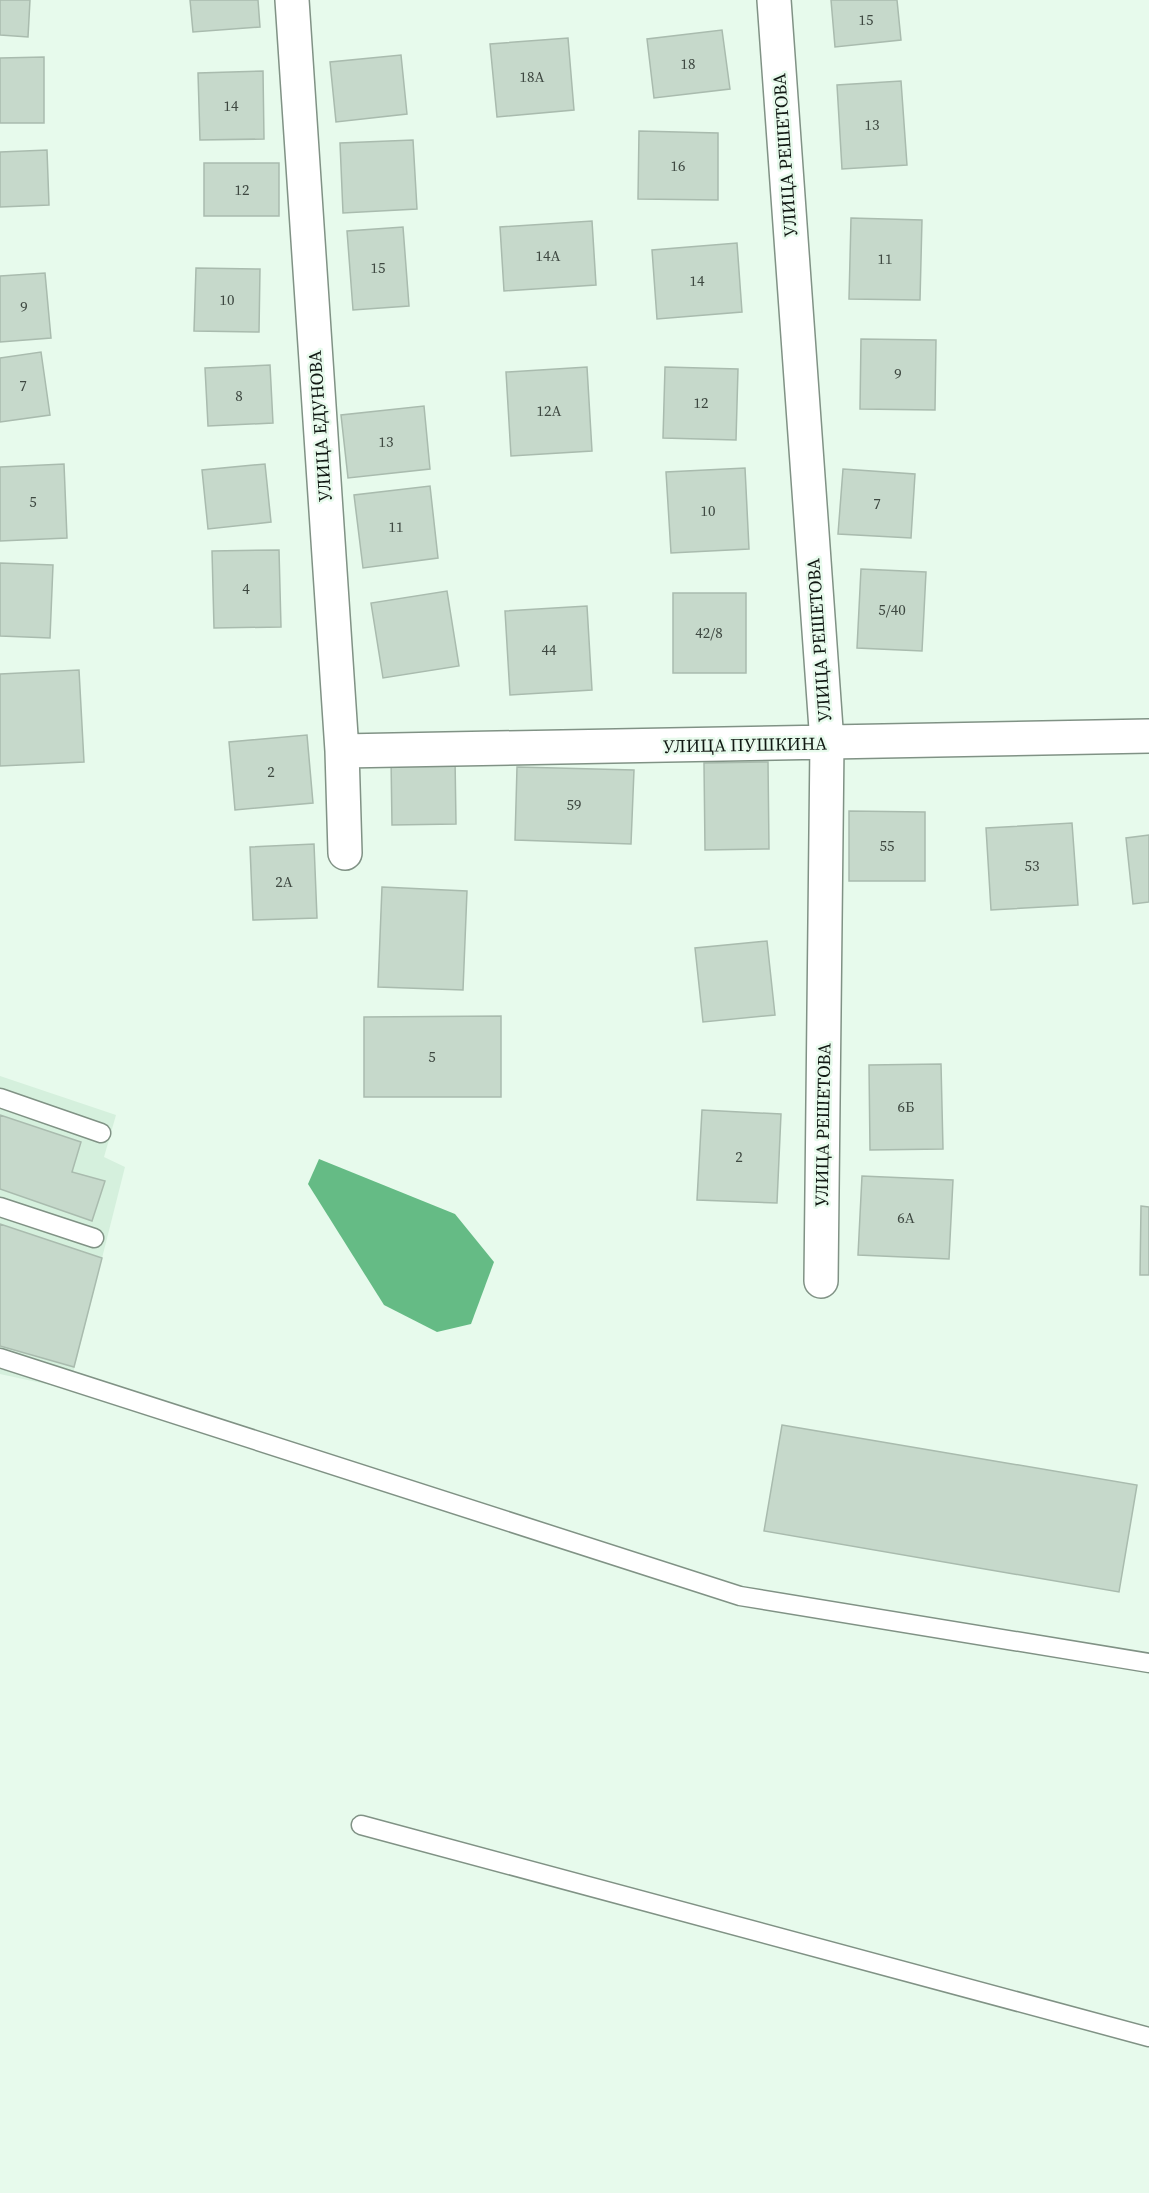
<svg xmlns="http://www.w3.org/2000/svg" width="1149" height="2193" font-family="'Source Serif 4',serif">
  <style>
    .built { fill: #d5f0dd }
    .water { fill: #65bb85 }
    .building { fill: #c6d9cb; stroke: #a9bbae; stroke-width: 1.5 }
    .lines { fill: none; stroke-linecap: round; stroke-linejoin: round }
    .lane-casing { stroke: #809285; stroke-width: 21 }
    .street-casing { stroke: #809285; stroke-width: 36 }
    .lane { stroke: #fff; stroke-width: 18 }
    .street { stroke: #fff; stroke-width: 33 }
    .labels { text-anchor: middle; stroke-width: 5; stroke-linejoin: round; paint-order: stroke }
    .number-label { font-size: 15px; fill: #3e4841 }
    .street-label { font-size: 18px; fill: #111813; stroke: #e7faec }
  </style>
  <rect width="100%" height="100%" fill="#e7faec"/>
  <!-- built -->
  <path class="built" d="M0,1076L116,1115L104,1157L125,1167L69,1389L0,1374Z"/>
  <!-- water -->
  <path class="water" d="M319,1159L455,1214L494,1262L471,1324L437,1332L384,1305L308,1184Z"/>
  <!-- building -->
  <path class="building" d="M0,0H30L28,37L0,35Z
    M190,0H258L260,27L193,32Z
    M831,0H897L901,40L835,47Z
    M722,30L730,89L654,98L647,39Z
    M568,38L574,110L497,117L490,44Z
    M401,55L407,114L336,122L330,62Z
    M44,57V123H0V58Z
    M263,71L264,139L200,140L198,73Z
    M901,81L907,165L842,169L837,85Z
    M639,131L718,133V200L638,199Z
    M413,140L417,209L343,213L340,143Z
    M47,150L49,205L0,207V152Z
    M204,163H279V216H204Z
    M851,218L922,220L920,300L849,299Z
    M592,221L596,285L504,291L500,227Z
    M403,227L409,306L353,310L347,231Z
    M737,243L742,312L657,319L652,250Z
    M196,268L260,269L259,332L194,331Z
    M45,273L51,338L0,342V276Z
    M861,339L936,340L935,410L860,409Z
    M41,352L50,415L0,422V358Z
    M270,365L273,423L208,426L205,368Z
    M587,367L592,451L511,456L506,372Z
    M665,367L738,369L736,440L663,438Z
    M424,406L430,469L348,478L341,415Z
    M64,464L67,538L0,541V467Z
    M265,464L271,522L208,529L202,470Z
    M745,468L749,549L671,553L666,472Z
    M843,469L915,474L911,538L838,534Z
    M430,486L438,558L363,568L354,495Z
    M279,550L281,627L214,628L212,551Z
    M0,563L53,565L50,638L0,636Z
    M861,569L926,572L922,651L857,648Z
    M447,591L459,666L383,678L371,603Z
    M673,593H746V673H673Z
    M587,606L592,690L510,695L505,611Z
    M79,670L84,762L0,766V674Z
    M307,735L313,803L235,810L229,742Z
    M455,757L456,824L392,825L391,758Z
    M768,762L769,849L705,850L704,763Z
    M517,767L634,770L631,844L515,840Z
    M849,811L925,812V881H849Z
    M1072,823L1078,905L991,910L986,828Z
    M1149,835V902L1133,904L1126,838Z
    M314,844L317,918L253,920L250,847Z
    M382,887L467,891L463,990L378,987Z
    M767,941L775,1015L703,1022L695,948Z
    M501,1016V1097H364V1017Z
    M941,1064L943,1149L870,1150L869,1065Z
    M702,1110L781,1114L777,1203L697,1200Z
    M0,1115L81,1142L72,1172L105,1181L92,1221L0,1189Z
    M862,1176L953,1180L949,1259L858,1255Z
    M1141,1206L1149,1207V1275H1140Z
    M0,1224L102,1258L74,1367L0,1346Z
    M782,1425L1137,1485L1119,1592L764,1531Z"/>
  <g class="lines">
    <!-- lane casing -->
    <g class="lane-casing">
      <path id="lane" d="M0,1098L101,1133
        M0,1207L94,1238
        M0,1358L740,1596L1149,1663
        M361,1825L1149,2037"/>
    </g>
    <!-- street casing -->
    <g class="street-casing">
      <path id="street" d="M292,0L342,751L345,853
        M774,0L827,743L821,1281
        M342,751L1149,736"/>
    </g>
    <!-- lane -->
    <use href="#lane" class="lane"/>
    <!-- street -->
    <use href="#street" class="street"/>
  </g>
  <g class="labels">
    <!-- number labels -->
    <g class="number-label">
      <text x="866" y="25">15</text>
      <text x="688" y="69">18</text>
      <text x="532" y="82">18А</text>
      <text x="231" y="111">14</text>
      <text x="872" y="130">13</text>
      <text x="678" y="171">16</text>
      <text x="242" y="195">12</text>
      <text x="548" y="261">14А</text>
      <text x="885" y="264">11</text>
      <text x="378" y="273">15</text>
      <text x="697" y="286">14</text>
      <text x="227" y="305">10</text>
      <text x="24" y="312">9</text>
      <text x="898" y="379">9</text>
      <text x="23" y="391">7</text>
      <text x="239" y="401">8</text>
      <text x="701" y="408">12</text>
      <text x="549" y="416">12А</text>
      <text x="386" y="447">13</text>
      <text x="33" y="507">5</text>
      <text x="877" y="509">7</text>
      <text x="708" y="516">10</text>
      <text x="396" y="532">11</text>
      <text x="246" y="594">4</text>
      <text x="892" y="615">5/40</text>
      <text x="709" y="638">42/8</text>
      <text x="549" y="655">44</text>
      <text x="271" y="777">2</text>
      <text x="574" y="810">59</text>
      <text x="887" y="851">55</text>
      <text x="1032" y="871">53</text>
      <text x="284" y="887">2А</text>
      <text x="432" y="1062">5</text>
      <text x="906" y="1112">6Б</text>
      <text x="739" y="1162">2</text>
      <text x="906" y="1223">6А</text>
    </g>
    <!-- street labels -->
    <g class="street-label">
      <text transform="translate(785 155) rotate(-94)" y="6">УЛИЦА РЕШЕТОВА</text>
      <text transform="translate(320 426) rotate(-94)" y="6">УЛИЦА ЕДУНОВА</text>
      <text transform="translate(819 640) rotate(-94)" y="6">УЛИЦА РЕШЕТОВА</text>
      <text transform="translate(745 745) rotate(-1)" y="6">УЛИЦА ПУШКИНА</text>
      <text transform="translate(823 1125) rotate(-89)" y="6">УЛИЦА РЕШЕТОВА</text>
    </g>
  </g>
</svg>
